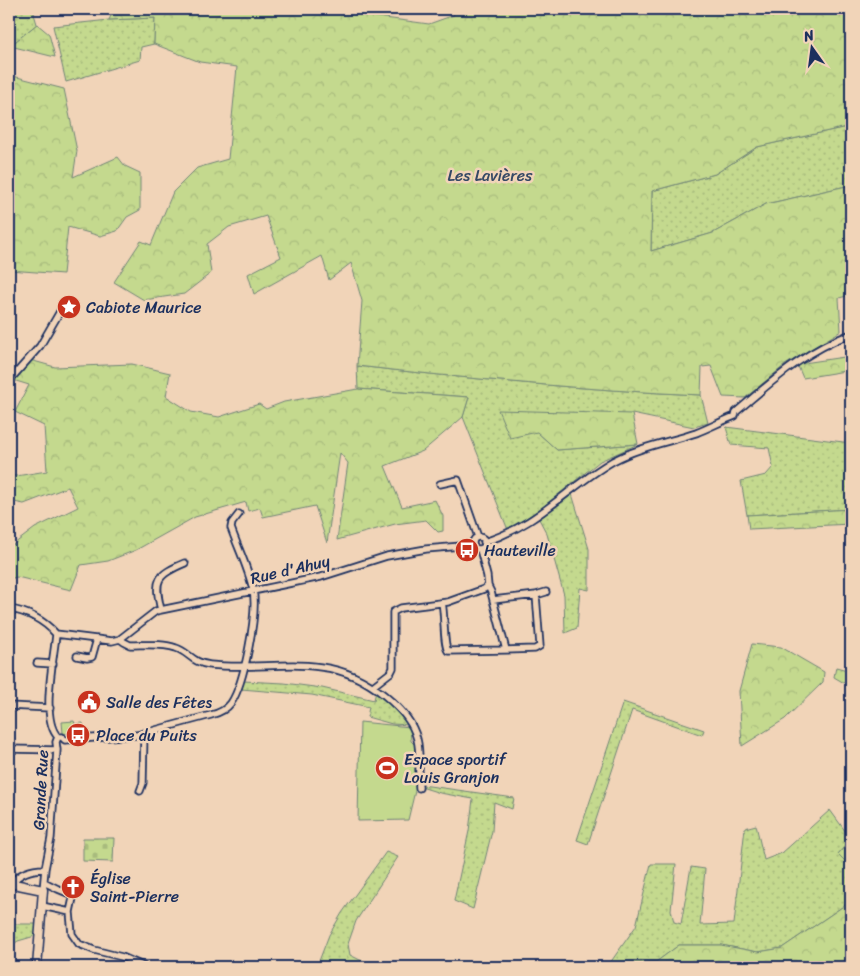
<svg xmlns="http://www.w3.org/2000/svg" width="860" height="976" font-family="Sriracha,sans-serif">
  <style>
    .grass { fill: url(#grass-dots); stroke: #708476 }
    .forest { fill: url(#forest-crowns); stroke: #708476 }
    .cemetery { fill: url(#cemetery-stones); stroke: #708476 }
    .park { fill: #c4d98e; stroke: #708476 }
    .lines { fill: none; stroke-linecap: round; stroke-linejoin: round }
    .street-casing { stroke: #1b2f5e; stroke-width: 9 }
    .secondary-casing { stroke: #1b2f5e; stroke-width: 11 }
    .street { stroke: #f1d4b8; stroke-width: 5.5 }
    .secondary { stroke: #f1d4b8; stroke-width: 8 }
    .labels { text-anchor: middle; stroke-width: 5; stroke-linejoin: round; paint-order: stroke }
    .park-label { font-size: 16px; fill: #344865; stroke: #f1d4b8 }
    .poi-label { font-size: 16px; fill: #1b2f5e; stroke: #f1d4b8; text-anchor: start }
    .street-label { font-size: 16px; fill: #1b2f5e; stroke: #f1d4b8 }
  </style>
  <defs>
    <pattern id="grass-dots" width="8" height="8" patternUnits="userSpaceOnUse" patternTransform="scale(1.25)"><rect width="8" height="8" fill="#c4d98e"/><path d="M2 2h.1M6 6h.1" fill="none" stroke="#a8bb7d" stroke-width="1.8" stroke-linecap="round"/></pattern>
    <pattern id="forest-crowns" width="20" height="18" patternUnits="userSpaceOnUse" patternTransform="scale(1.25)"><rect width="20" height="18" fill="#c4d98e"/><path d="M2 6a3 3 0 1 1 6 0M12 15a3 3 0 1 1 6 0" fill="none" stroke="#a8bb7d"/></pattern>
    <pattern id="cemetery-stones" width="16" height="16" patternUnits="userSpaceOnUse" patternTransform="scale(1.25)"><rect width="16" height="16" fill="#c4d98e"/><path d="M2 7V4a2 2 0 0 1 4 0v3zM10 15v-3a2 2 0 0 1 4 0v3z" fill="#a8bb7d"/></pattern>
  </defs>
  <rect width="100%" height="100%" fill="#f1d4b8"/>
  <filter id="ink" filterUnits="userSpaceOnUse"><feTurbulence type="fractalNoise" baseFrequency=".02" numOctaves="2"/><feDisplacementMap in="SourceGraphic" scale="10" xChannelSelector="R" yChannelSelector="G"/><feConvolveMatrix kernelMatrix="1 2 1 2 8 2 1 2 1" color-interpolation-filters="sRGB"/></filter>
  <g filter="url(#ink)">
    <!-- grass -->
    <path class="grass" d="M9,9H35L34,14L37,24L10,46Z
      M155,18L154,44L141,47L140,60L66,82L53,26L109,20Z
      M851,126V185L766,204L713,233L651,251L652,191L715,174L757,147Z
      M357,366C471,379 585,390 701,395L708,423L694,427L632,414L537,432L557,450L638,444L600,461L545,505L536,514L508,530L463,417L469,397L358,389Z
      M726,427L851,443V509L747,515L741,481L766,475L773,467L769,448L731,445Z
      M572,494L589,549V590L580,588L577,628L565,633L564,595L547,534L539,519Z
      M243,681L284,683L322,688L374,700L376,691L399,712L409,725L392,724L367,717L369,707L312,695L241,689Z
      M623,702L704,730L702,735L632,710L588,844L577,840Z
      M422,785L514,798L512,809L494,802L492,831L473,909L454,901L469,831L473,799L440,793L421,787Z
      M830,810L851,839L838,854L851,867V908L845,905L782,948L758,952L721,945H679L656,962L610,963L636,926L651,864H676L671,910L674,922L681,924L691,867L705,869L700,925L734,924L745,828L756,825L764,860L782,853Z
      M386,852L398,857L356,921L348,944L350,955L366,963L368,967H327L319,961L329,935L342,913Z
      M9,912H14L15,924H36L35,936L18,941L12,945L10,967H9Z"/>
    <!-- forest -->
    <path class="forest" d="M114,9H318L429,24L454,15L452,9H851V126L757,147L715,174L652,191L651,251L713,233L766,204L851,185V295L839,298L841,331L785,365L745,398L723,397L711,366L702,367L701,395C585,390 471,379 357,366L362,301L351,263L329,280L322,256L254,294L248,274L281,257L266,216L229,227L207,244L211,273L184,294L144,300L114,282L141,241L151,245L173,192L197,168L228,159L237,67L200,62L154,44L155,18L109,20Z
      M37,24L49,34L55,57L10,46Z
      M9,75L64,89L77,151L73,177L118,157L125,166L140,173V210L127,217L117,231L100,236L68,227L63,274L9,270Z
      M851,356V370L803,378L797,364Z
      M30,360L55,367L132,364L170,373L166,396L191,412L219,417L259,404L266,409L284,402L358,389L469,397L463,417L423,451L385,466L402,507L435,500L443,516V531L438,532L426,520L395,524L337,540L348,463L340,453L327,543L315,506L263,517L260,508L248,511L246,502L195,517L136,550L108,561L81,565L71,590L17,577L9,579L10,547L35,528L78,507L68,487L24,504L9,501V475L16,476L47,471L44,426L15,412L29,385L13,380Z
      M498,410L632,414L638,444L557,450L537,432L510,438Z
      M851,509V524L749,529L747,515Z
      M752,644L781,647L824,672L823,682L785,719L742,746L739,691Z
      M836,667L851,671V687L834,677Z
      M851,840V867L838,854Z
      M845,905L851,908V967H606L610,963L656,962L679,945H721L758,952L782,948Z"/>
    <!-- cemetery -->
    <path class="cemetery" d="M83,838H114L113,862L83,861Z"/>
    <!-- park -->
    <path class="park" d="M74,721L75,724L83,723V734L77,733L76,736L63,733L62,722Z
      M360,722L410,727L411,741L416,746L415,791L408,820L358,821Z"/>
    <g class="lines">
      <!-- street casing -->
      <g class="street-casing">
        <path id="street" d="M9,381L40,346L62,308
          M440,484L458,480L478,537
          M473 543a6 6 0 1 1 12 0a6 6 0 1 1-12 0Z
          M484,542C539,525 566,488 613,461C639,447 669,442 696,433C709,428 722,421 735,416L736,412C774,380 803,352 851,334
          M536,595L546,592
          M493,600L536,595L540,646L535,649L506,650
          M442,603C445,615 443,644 448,651L506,650L491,592L488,586
          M9,609C26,611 44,620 56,634
          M161,610C154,580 156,575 185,563
          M56,634L112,641L120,639L124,642L130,645C145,645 163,643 176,648C189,652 192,663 210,665C279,672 332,647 391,701C403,712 413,723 417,739C421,754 418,772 419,788
          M120,639L156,611L321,577L387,556L426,549L473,545
          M77,656L87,658L92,657L97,639
          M37,663L53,664
          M373,686L391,672L393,668V612L401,608L448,602L484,589L488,586L487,576L480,549
          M9,706L50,708
          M58,737H62L65,740L137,735L211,715C219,713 226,710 231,703C244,684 258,613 253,590C249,570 238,548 231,528L232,523L239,514
          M9,749L57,750
          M140,791L143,783L144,733
          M44,882L58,889L70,894L73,898L70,912
          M12,883C20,872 32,869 45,869
          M43,890L45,869L51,838L57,750L56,742L58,737C40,719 54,659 56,634
          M42,906L70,912L72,934L79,944L94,950L122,957L145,967"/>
      </g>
      <!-- secondary casing -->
      <g class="secondary-casing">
        <path id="secondary" d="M9,883L43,890L37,967"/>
      </g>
      <!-- street -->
      <use href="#street" class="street"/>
      <!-- secondary -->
      <use href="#secondary" class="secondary"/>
    </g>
  </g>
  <!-- icons -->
  <defs>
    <g id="sight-disc" transform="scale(1.25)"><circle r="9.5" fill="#c8321e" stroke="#f1d4b8"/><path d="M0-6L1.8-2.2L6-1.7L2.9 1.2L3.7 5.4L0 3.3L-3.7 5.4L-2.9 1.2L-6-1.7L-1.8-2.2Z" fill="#fff"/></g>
    <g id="bus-disc" transform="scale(1.25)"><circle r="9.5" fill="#c8321e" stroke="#f1d4b8"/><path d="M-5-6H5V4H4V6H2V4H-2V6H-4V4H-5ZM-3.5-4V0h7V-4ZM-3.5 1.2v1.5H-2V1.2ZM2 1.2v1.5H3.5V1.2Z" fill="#fff"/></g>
    <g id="civic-disc" transform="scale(1.25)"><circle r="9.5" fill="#c8321e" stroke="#f1d4b8"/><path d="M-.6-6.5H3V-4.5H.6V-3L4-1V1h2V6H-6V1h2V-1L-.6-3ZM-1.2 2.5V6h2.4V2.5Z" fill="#fff"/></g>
    <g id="stadium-disc" transform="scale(1.25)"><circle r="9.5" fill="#c8321e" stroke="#f1d4b8"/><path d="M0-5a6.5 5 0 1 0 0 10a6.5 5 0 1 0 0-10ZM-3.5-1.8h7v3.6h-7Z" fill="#fff"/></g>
    <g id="church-disc" transform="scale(1.25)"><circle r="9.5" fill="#c8321e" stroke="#f1d4b8"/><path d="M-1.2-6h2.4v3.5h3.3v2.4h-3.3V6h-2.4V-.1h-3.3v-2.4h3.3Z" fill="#fff"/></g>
  </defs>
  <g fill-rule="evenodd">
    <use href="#sight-disc" x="69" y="307"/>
    <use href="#bus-disc" x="467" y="550"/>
    <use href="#civic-disc" x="89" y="702"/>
    <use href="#bus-disc" x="78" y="735"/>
    <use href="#stadium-disc" x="387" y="768"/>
    <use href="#church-disc" x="73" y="887"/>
  </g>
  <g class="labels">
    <!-- park labels -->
    <g class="park-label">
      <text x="490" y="181">Les Lavières</text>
    </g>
    <!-- poi labels -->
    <g class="poi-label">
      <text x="86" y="313">Cabiote Maurice</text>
      <text x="484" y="556">Hauteville</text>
      <text x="106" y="708">Salle des Fêtes</text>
      <text x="96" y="741">Place du Puits</text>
      <text x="404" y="765">Espace sportif<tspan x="404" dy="18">Louis Granjon</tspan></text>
      <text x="90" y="884">Église<tspan x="90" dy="18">Saint-Pierre</tspan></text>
    </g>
    <!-- street labels -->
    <g class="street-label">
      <text transform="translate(290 569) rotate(-13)" y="6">Rue d'Ahuy</text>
      <text transform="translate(40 790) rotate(-87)" y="6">Grande Rue</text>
    </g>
  </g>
  <!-- margin -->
  <rect width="860" height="976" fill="none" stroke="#f1d4b8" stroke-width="30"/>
  <rect x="15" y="15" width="830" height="946" fill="none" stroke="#1b2f5e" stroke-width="2" filter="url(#ink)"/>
  <!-- north arrow -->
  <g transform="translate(812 48) rotate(346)" stroke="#f1d4b8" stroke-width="4" paint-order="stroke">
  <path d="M0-4L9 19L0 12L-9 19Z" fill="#1b2f5e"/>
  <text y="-8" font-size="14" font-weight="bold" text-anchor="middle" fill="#1b2f5e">N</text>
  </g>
</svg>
